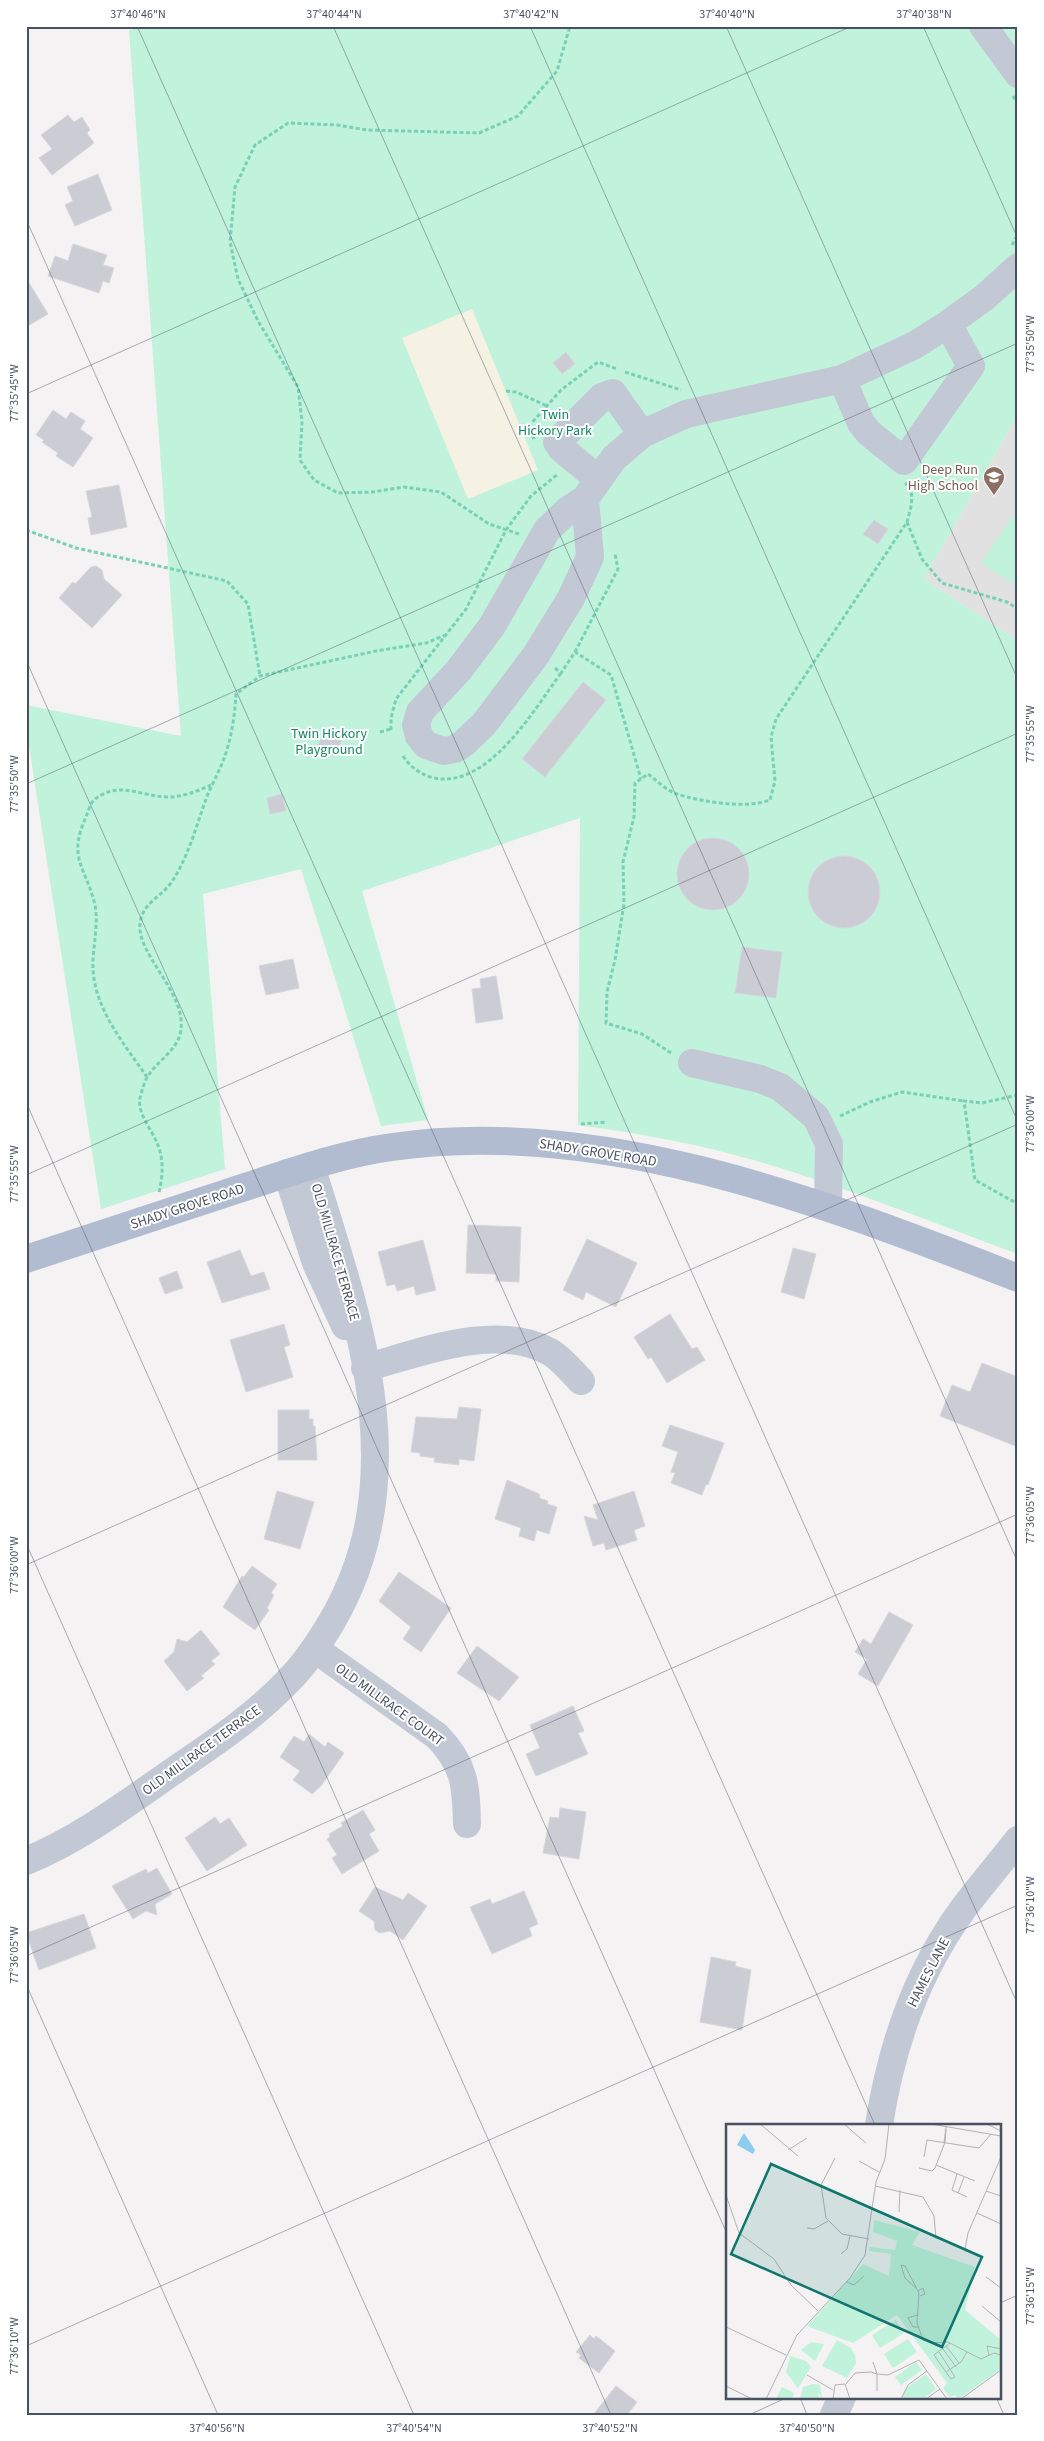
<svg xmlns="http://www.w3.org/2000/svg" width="1044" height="2441" font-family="'Source Sans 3',sans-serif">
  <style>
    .education { fill: #e2e1e1 }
    .green { fill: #c1f2dc }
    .sand { fill: #f5f2e3 }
    .building { fill: #cccdd4; stroke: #d6d7dd }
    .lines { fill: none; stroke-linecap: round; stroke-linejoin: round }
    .path { stroke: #77d1b4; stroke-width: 3; stroke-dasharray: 4 2.5; stroke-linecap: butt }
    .minor { stroke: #c3c9d4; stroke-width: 28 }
    .major { stroke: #b1bcd1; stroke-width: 28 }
    .ticks { fill: none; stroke: #495161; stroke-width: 1; stroke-opacity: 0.45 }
    .labels { text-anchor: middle; stroke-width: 4; stroke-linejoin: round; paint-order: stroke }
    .park-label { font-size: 14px; fill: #158760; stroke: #fff }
    .education-label { font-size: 14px; fill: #785e54; stroke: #fff; text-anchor: end }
    .street-label { font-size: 14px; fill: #495161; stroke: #fff }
    .inset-road { fill: none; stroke: #b0b2b8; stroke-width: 1 }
    .view { fill: #0f766e; fill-opacity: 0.15; stroke: #0f766e; stroke-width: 2.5 }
    .inset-edge { fill: none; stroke: #495161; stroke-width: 2.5 }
    .neatline { fill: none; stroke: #495161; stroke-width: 2 }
    .ticks-label { font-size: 12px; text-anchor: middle; fill: #495161 }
  </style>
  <rect width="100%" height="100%" fill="#f4f2f2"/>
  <!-- education -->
  <path class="education" d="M1018,414V641L924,579Z"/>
  <!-- green -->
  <path class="green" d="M147,26H1018V414L924,579L1018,641V1254C931,1222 845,1187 757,1161C698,1144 638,1133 578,1125L580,818L362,891L428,1120L381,1126L301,869L203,894L225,1169L101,1209L26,727V705L181,736L129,30Z
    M1018,508V587L981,563Z"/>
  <!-- sand -->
  <path class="sand" d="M472,309L538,470L468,499L402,338Z"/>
  <!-- building -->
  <path class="building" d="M68,115L74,122L82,117L90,130L87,133L94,143L52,175L39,158L52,149L41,135Z
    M98,174L112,210L75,226L65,205L73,201L67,187Z
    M73,244L107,255L103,265L114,268L109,283L103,281L99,293L48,276L55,256L68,261Z
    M26,278L48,314L26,327Z
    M566,352L575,364L562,374L553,363Z
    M53,410L66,419L71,412L85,421L80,429L93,438L73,467L56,456L58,453L42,442L44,440L36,435Z
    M119,485L127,527L91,535L88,518L92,517L86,491Z
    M874,520L888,529L878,544L863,534Z
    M96,566L102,570L104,579L122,595L92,628L59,598L73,582L75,584L91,567Z
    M583,682L606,700L545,777L522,759Z
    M326,731L342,741L332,756L317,746Z
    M282,794L286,811L270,814L267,798Z
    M677 874a36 36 0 1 1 72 0a36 36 0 1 1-72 0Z
    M808 892a36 36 0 1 1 72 0a36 36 0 1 1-72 0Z
    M742,947L782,952L776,998L735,993Z
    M293,959L299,988L266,995L259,966Z
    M496,976L503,1019L476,1023L472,989L481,988L480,979Z
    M468,1225L521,1227L519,1282L496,1281V1274L466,1273Z
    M587,1239L637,1263L616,1307L586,1292L583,1300L563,1290Z
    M423,1240L436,1290L416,1295L414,1286L397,1291L395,1284L387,1286L378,1252Z
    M793,1248L816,1254L804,1299L781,1292Z
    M240,1250L251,1276L264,1272L270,1289L222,1303L207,1262Z
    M177,1271L183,1288L165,1294L159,1278Z
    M670,1314L692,1349L697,1347L705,1360L667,1383L651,1357L648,1359L634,1337Z
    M284,1324L290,1345L284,1347L293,1377L246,1392L230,1340Z
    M982,1363L1018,1377V1447L940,1416L952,1385L970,1392Z
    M459,1407L481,1409L474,1461L459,1459V1465L434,1462L435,1458L420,1456V1453L411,1452L416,1417L457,1419Z
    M278,1410H309V1419H313V1426H315L317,1460H278Z
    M670,1425L724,1443L708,1485L706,1484L702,1495L671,1483L675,1473L671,1472L678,1452L662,1446Z
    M507,1480L537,1493L540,1495L539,1498L548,1501L547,1504L557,1507L549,1534L537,1530L534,1541L519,1536L521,1528L495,1519Z
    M277,1491L314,1502L300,1549L264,1539Z
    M634,1491L645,1526L634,1530L637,1540L606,1550L604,1543L593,1546L584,1516L598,1520L593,1505Z
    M252,1566L277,1584L271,1593L274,1595L267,1608L269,1610L255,1630L223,1607L242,1576L244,1577Z
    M399,1572L451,1608L421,1652L403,1639L411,1627L379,1601Z
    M889,1612L913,1625L878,1686L858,1674L867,1659L855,1652L863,1639L871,1644Z
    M201,1630L220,1654L211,1661L215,1664L201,1676L204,1678L187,1691L164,1661L174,1652L177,1639L187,1642Z
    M477,1646L519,1677L499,1701L457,1673Z
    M573,1706L584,1731L578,1733L588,1754L536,1776L526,1754L540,1748L530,1725Z
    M309,1734L325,1747L328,1742L344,1753L321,1786L312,1794L293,1780L300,1771L280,1757L294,1736L304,1742Z
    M560,1808L586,1812L579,1859L543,1853L550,1817L559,1818Z
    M363,1810L375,1830L369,1834L379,1851L342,1874L332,1858L337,1855L327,1839L330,1837L329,1834L343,1826L341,1823Z
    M215,1817L220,1824L229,1818L247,1845L207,1871L185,1838Z
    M157,1868L172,1894L155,1904L157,1915L146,1911L133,1919L112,1886L146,1869L148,1873Z
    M375,1887L403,1900L408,1893L427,1906L403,1940L390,1931L380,1933L375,1930L374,1921L359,1911Z
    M524,1891L538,1924L529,1928L532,1936L492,1954L470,1907L490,1899L492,1904Z
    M84,1914L96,1948L39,1970L26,1933Z
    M711,1957L736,1962L735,1966L751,1970L742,2030L700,2022Z
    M590,2335L594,2339L596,2336L615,2351L599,2373L579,2358L581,2355L576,2352Z
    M616,2386L637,2402L627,2415H593Z"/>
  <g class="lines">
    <!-- path -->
    <path class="path" d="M1013,96L1018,104
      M1012,245L1018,234
      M625,372L681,390
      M506,391L516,392L547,406
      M534,439L529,426L561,390L598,362L617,369
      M907,522L922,559L942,583L1007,602L1018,609
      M26,530L76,548L227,581L248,604L260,676
      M519,534L489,524L441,492L404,487L373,492L338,493L314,480L300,460L302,422L298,387L258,321L238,279L230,242L235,187L255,145L288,123L337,125L367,130L479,133L518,116L557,71L570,26
      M575,652L618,569L615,554
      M555,668L561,673L575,652L611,675L641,779
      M391,730V718L396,699L466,609L506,530L531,496L558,474
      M380,732L391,729
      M403,756C410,767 421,775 434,778C488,789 534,710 561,673
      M671,1053L642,1034L606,1023L607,992L615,960L624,904L623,862L634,817L635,783L648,774C656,780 667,791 677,794C701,802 747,809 770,800L775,781L771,737L776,719L907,522C910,510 917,492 905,483
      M147,1077C125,1045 95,1010 93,969C92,947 100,922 94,901C84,865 68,857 86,817C88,812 90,804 94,800C119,779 143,798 171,797C185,796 198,791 211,785
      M1018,1095L982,1103L964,1101L975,1180L1018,1204
      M840,1116L870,1102L902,1092L964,1101
      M581,1124L607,1122
      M159,1192C163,1176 164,1158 157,1143C152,1130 137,1113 140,1098C142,1091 144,1082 148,1076C161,1056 184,1048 181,1020C178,986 137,952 140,924C142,903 160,898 171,883C188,858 196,827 206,799C211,786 218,774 223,761C231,741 235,715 236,694L260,676L376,651L426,643L448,634"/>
    <!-- minor -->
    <path class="minor" d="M983,26L1018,74
      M842,379L861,423L869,433L904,461L971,366L948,324
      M598,479L562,449L557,442L602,397L613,393L642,434
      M585,499L590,557L571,598L536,655L484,724L464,743L455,749L444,751L426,745L419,736L416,725L420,712L459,670L492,626L547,530L568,510L585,499L614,458L642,434L686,414L842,379L915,345L948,324L985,297L1018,267
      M692,1063L760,1079L780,1087L816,1117L829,1144L828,1207
      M287,1173L316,1263L345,1326
      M365,1368C419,1353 497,1322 550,1352C562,1359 572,1372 581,1381
      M315,1649L437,1736C465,1765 466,1785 467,1824
      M26,1861C84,1837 134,1798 185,1763C222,1738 259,1712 290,1679C306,1663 319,1643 331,1623C418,1476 357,1315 311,1166
      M879,2125C891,2047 916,1973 963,1909C981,1885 1000,1863 1018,1840
      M834,2415L842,2397"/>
    <!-- major -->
    <path class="major" d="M26,1259C98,1235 170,1211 242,1188C292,1172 341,1154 392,1147C603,1116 824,1203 1018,1278"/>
  </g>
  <!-- ticks -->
  <path class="ticks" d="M137,26L1018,2005M333,26L1018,1563M530,26L1018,1122M726,26L1018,680M923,26L1018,239M26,219L875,2125M26,394L852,26M26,660L728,2236M26,784L1018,343M26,1102L611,2415M26,1175L1018,733M26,1543L414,2415M26,1565L1018,1124M26,1956L1018,1514M26,1984L218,2415M1000,2303L1018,2295M26,2346L1018,1905M800,2397L807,2415M996,2397L1004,2415M749,2415L788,2397"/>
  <!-- icons -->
  <defs>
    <g id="school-pin" transform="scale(1.125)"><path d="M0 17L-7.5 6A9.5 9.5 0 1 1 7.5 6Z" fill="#8d6e63" stroke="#fff"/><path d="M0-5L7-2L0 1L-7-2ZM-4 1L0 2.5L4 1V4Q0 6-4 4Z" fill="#fff"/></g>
  </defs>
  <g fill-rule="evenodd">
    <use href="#school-pin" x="994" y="477"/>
  </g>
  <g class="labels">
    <!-- park labels -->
    <g class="park-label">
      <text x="555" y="419">Twin<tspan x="555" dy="16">Hickory Park</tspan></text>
      <text x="329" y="738">Twin Hickory<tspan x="329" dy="16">Playground</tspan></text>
    </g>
    <!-- education labels -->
    <g class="education-label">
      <text x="978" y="474">Deep Run<tspan x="978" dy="16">High School</tspan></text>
    </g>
    <!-- street labels -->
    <g class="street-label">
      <text transform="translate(598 1152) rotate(9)" y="5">SHADY GROVE ROAD</text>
      <text transform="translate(187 1206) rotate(-18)" y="5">SHADY GROVE ROAD</text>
      <text transform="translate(336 1252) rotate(74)" y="5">OLD MILLRACE TERRACE</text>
      <text transform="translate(390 1704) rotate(36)" y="5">OLD MILLRACE COURT</text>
      <text transform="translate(201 1750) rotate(-36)" y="5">OLD MILLRACE TERRACE</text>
      <text transform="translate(928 1972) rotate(-63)" y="5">HAMES LANE</text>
    </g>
  </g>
  <!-- overview -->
  <g transform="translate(726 2124)">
    <rect width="275" height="275" fill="#f4f2f2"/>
    <path d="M148,96L194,108L186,121L249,143L239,186L275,216V245L232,275L229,271L223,273L217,264L221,259L171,191L127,219L81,202L137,140L163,152L165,130L143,127L144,123L169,126L171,117L147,108ZM170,196L178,209L154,224L146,211ZM182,215L191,228L167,244L158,230ZM111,216L125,224L129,232L130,239L121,254L96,242ZM85,218L98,220L89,237L75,226ZM64,232L80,237L85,243L72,264L60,248ZM190,238L196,246L175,261L169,253ZM200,250L210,265L197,275H176L179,265ZM87,260L94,261L96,275L92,268L93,275H74L77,263ZM56,263L68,269L66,275H50Z" fill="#c1f2dc"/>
    <path d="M18,9L29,26L27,30L11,21Z" fill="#8dcbf0"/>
    <path class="inset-road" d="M34,0L72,32M118,0L140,19M205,0L275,12M261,0L275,7M218,19L220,3M62,26L81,14M198,33L201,16L253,24L265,10M109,34L95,61L100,94L116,110L143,115M133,37L153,48M210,41L249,57M193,44L206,47L209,44L219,18L220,5M231,50L226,66L241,73M149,62L197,73L208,92L210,115M260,67L275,72M232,69L238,53M0,71L13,109L48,135L65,161L92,187M173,88L174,66M251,89L275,100M81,104L88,105L102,97M239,125L242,109L275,33M115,130L121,125L124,112M260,153L275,164M120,158L128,161L138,152M191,165L179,154L175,141L179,142L193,169L191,199L197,216L205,219L222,218L255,235L268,229L275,231M192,167L197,164L199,170L194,172M256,182L275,198M191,191L182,194L187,203H192M0,203L60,231M224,219L208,231L220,248L235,238L241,228M220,222L233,239M217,225L230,243M213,228L229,253L225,255L220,248M263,231L261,222L275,225M147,238L151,250L162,251L193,236L221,275M81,251L107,266M120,260L129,249L145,248L151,250V267M0,262L26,275M40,275L71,211L124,154L139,131L150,58L159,35L163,0M107,275L109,261L119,260L124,275M175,275L182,261L201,247M200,275L214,265M235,275L275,246"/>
    <path class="view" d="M45,40L256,133L216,223L5,130Z"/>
    <rect width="275" height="275" class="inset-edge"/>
  </g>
  <!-- border -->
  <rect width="1044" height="2441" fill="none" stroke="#ffffff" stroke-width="55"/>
  <rect x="28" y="28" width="988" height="2386" class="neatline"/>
  <g class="ticks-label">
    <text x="138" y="18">37°40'46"N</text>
    <text x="334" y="18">37°40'44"N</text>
    <text x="531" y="18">37°40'42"N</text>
    <text x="727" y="18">37°40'40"N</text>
    <text x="924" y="18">37°40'38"N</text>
    <text transform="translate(1030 344) rotate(-90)" y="4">77°35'50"W</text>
    <text transform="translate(14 393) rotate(-90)" y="4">77°35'45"W</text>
    <text transform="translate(1030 734) rotate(-90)" y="4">77°35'55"W</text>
    <text transform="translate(14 784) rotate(-90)" y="4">77°35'50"W</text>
    <text transform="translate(1030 1124) rotate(-90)" y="4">77°36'00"W</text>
    <text transform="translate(14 1174) rotate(-90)" y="4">77°35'55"W</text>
    <text transform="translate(1030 1515) rotate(-90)" y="4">77°36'05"W</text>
    <text transform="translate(14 1565) rotate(-90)" y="4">77°36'00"W</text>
    <text transform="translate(1030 1905) rotate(-90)" y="4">77°36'10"W</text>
    <text transform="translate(14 1955) rotate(-90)" y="4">77°36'05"W</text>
    <text transform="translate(1030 2296) rotate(-90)" y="4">77°36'15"W</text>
    <text transform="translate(14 2346) rotate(-90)" y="4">77°36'10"W</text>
    <text x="217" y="2432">37°40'56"N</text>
    <text x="414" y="2432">37°40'54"N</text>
    <text x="610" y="2432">37°40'52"N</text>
    <text x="807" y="2432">37°40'50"N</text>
  </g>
</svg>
